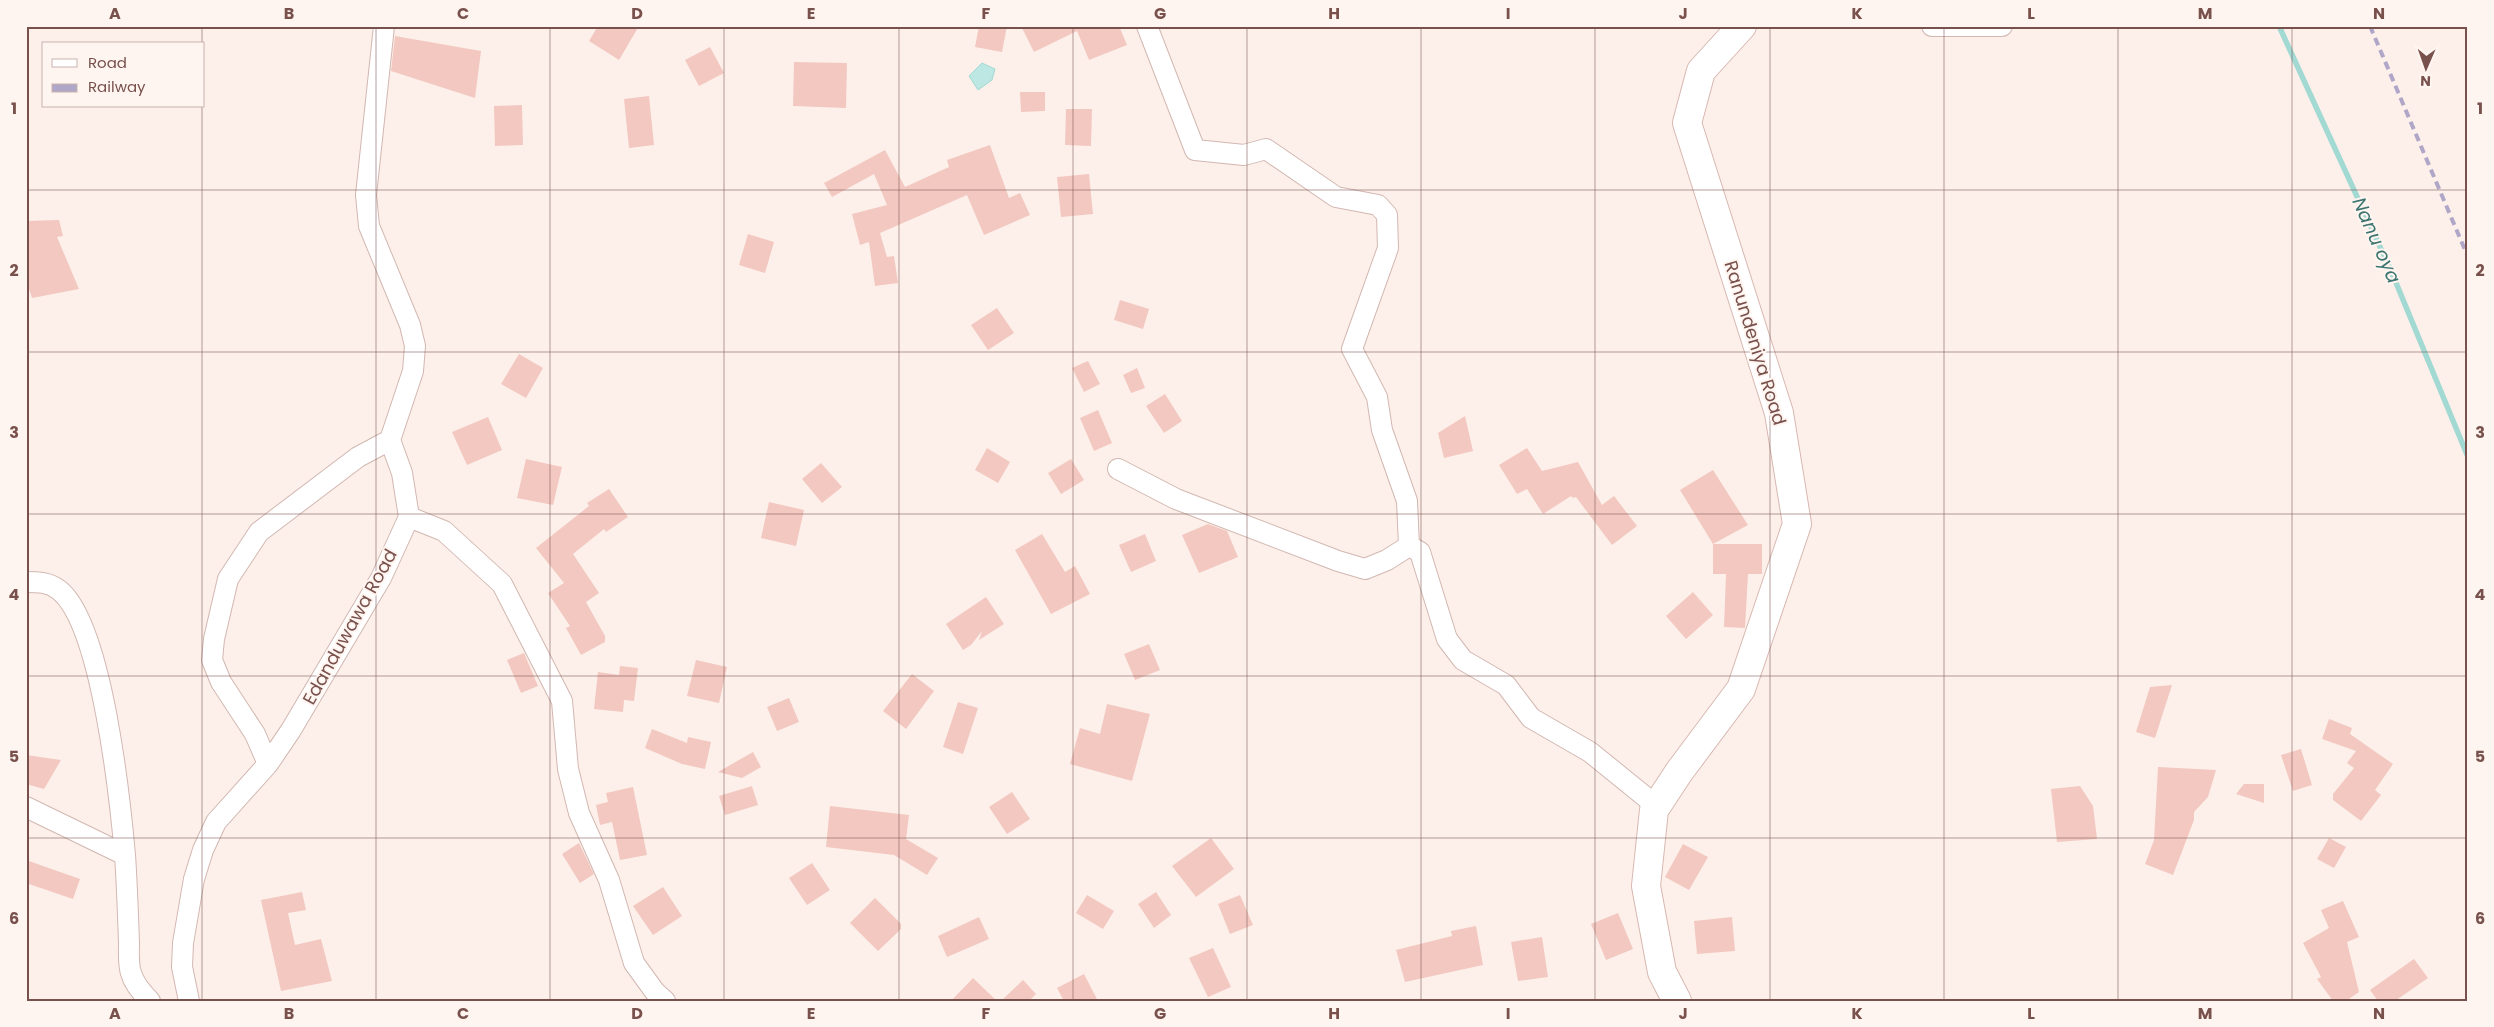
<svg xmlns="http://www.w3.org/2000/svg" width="2494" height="1027" font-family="Poppins,sans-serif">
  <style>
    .water { fill: #bde7e2; stroke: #a3d9d3 }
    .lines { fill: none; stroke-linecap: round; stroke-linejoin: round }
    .stream { stroke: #a3d9d3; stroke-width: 5.5 }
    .building { fill: #f2c8c1 }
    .street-casing { stroke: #d2b7b1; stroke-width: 22 }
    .secondary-casing { stroke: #d7b8b1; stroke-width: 30 }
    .street { stroke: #fff; stroke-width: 20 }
    .secondary { stroke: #fff; stroke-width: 28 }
    .rail { stroke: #b0a7c8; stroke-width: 4; stroke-dasharray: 8 5; stroke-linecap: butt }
    .grid { fill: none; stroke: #78504c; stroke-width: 1; stroke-opacity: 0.55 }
    .labels { text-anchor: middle; stroke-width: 4; stroke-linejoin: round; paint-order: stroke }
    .street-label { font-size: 18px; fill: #78504c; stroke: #fff5f0 }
    .water-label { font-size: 19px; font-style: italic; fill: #3c7570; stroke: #fff5f0 }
    .neatline { fill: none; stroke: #78504c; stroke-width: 2 }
    .grid-label { font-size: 16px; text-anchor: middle; font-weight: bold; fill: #78504c }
  </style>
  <rect width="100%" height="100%" fill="#fdf0ea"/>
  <!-- water -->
  <path class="water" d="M982,63L995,69L992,80L978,90L969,76Z"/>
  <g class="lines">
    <!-- stream -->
    <path class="stream" d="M2279,26L2392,273L2468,457"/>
  </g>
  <!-- building -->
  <path class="building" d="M598,26H639L619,60L589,41Z
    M979,26H1007L1002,52L975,47Z
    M1021,26H1119L1127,45L1089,60L1077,31L1034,52Z
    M395,36L481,51L475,98L391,71Z
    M710,47L724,73L699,86L685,60Z
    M794,62L847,63L846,108L793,106Z
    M1020,92H1045V111L1021,112Z
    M649,96L654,145L629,148L624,99Z
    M522,105L523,145L495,146L494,106Z
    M1066,109H1092L1091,146L1065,145Z
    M990,145L1009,198L1020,193L1030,215L984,235L967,195L880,233L887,257L894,256L898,283L875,286L869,242L860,245L852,214L887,205L874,174L832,197L824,183L885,150L905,187L949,167L947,160Z
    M1089,174L1093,214L1061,217L1057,177Z
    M59,220L63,236L57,237L79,289L32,298L26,280V221Z
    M748,234L774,242L765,273L739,265Z
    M1120,300L1149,309L1143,329L1114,320Z
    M997,308L1014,333L988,350L971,325Z
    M519,354L543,368L526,398L501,384Z
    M1088,361L1100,384L1084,392L1072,368Z
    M1137,368L1145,388L1131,393L1123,375Z
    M1165,394L1182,421L1164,433L1146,406Z
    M1098,410L1112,443L1094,451L1080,418Z
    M1465,416L1473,451L1444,458L1438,433Z
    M488,417L502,450L467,465L452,432Z
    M987,448L1010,462L998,483L975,470Z
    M1527,448L1542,471L1578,462L1602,505L1614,496L1637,526L1612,545L1576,497L1573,498L1571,496L1543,514L1527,489L1517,494L1499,465Z
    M526,459L562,467L553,505L517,498Z
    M1071,459L1084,480L1061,494L1048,473Z
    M821,463L842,487L822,503L802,479Z
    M1713,470L1748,525L1713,544L1680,490Z
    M609,489L628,517L606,532L604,529L573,554L599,593L586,602L605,636V642L581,655L566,628L570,626L548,593L564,583L536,548L589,506L587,503Z
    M769,502L804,510L796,546L761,538Z
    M1208,524L1227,531L1238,557L1199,573L1182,535Z
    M1042,534L1065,572L1075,566L1090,594L1051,614L1015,550Z
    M1145,534L1156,561L1131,572L1119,545Z
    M1713,544H1762V574H1748L1745,628L1724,627L1726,574H1713Z
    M1693,592L1713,615L1686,639L1666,616Z
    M986,597L1004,624L979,640L982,631L971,645L963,650L946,624Z
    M1149,644L1160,670L1135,680L1124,654Z
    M524,653L538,686L521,693L507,660Z
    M696,660L727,667L719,703L687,696Z
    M620,666L638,668L634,701L624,700L623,712L594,709L598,672L619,675Z
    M912,674L934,691L906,729L883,711Z
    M2172,685L2155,738L2136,732L2150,687Z
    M789,698L799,722L777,731L767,707Z
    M958,702L978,708L963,754L943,747Z
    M1107,704L1150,714L1132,781L1070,764L1080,728L1100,734Z
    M2329,719L2352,728L2350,734L2393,764L2375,790L2381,795L2361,821L2333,800V794L2354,768L2347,763L2356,751L2322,739Z
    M652,729L687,743L688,737L711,742L705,769L682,764L645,748Z
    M2301,749L2312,785L2293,791L2281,755Z
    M753,752L761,767L742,778L718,772Z
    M26,755L61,760L44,789L26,784Z
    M2158,767L2216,770L2208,797L2194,812V820L2173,875L2145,864L2154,840Z
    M2244,784H2264V803L2236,794Z
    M752,786L758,805L725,815L719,796Z
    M2080,786L2093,806L2097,839L2057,842L2051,789Z
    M633,787L647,855L620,860L612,822L600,825L596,805L608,802L606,793Z
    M1012,792L1030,819L1007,834L989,807Z
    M830,806L909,815L906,839L938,858L927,875L894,855L826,847Z
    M1211,838L1234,869L1196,897L1172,866Z
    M2329,838L2346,847L2334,868L2317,859Z
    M579,843L594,874L580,883L562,854Z
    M1683,844L1708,857L1689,890L1665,877Z
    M26,860L80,879L73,899L26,883Z
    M812,863L830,890L807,905L789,878Z
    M663,887L682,916L653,935L633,906Z
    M302,892L306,910L288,913L295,945L321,939L332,981L281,991L261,900Z
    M1156,892L1171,915L1154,928L1138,904Z
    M1087,895L1114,911L1103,929L1076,913Z
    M1240,895L1253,925L1230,934L1218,904Z
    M875,898L901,924V929L878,951L850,923Z
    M2343,901L2359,937L2347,942L2359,992L2346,1001H2333L2317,979L2321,977L2303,943L2329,928L2321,910Z
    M1618,913L1633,949L1606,960L1591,924Z
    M979,917L989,939L947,957L938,936Z
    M1732,917L1735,951L1697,954L1694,921Z
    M1476,926L1483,965L1405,982L1396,950L1452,936L1451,931Z
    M1542,937L1548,977L1518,981L1511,942Z
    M1213,948L1231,987L1208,997L1189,958Z
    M2414,959L2428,978L2395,1001H2378L2370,990Z
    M1084,974L1098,1001H1064L1057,988Z
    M973,978L997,1001H951Z
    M1023,980L1036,994L1029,1001H1001Z"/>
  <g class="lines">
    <!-- street casing -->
    <g class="street-casing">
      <path id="street" d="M1147,26L1195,150L1244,155L1266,149L1336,197L1378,205L1387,215L1388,248L1352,349L1377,397L1382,430L1407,501L1409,546L1420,552L1447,639L1463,660L1506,685L1531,718L1590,752L1648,799L1654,810
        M1932,26H2002
        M1118,469L1176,499L1338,561L1365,569L1387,560L1409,546
        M409,517L444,531L502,584L562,701L568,769L579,813L609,880L634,963L655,992L665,1001
        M26,582C38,582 49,582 59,590C102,624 120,799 125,855C127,884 128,914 129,943C129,952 128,964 131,973C134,984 142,993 150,1001
        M268,764L255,734L221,682L212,660L214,639L228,579L259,532L358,457L390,440
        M26,807L125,855
        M189,1001L182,967L183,943L194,879L203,850L216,822L268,764L291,730L381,578L409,517L402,473L390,440L413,371L415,346L410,325L369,226L366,195L384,26"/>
    </g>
    <!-- secondary casing -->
    <g class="secondary-casing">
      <path id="secondary" d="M1677,1001L1662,972L1646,886L1654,810L1679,772L1741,689L1797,524L1779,413L1687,123L1701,71L1742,26"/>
    </g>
    <!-- street -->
    <use href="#street" class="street"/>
    <!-- secondary -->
    <use href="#secondary" class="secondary"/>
    <!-- rail -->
    <path class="rail" d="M2370,26L2468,257"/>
  </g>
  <!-- grid -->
  <path class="grid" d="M202,26V44M376,26V1001M550,26V1001M724,26V1001M899,26V1001M1073,26V1001M1247,26V1001M1421,26V1001M1595,26V1001M1770,26V1001M1944,26V1001M2118,26V1001M2292,26V1001M202,106V1001M26,190H2468M26,352H2468M26,514H2468M26,676H2468M26,838H2468"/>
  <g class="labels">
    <!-- street labels -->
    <g class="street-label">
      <text transform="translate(1755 343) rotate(73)" y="6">Ranundeniya Road</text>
      <text transform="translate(350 627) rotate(-61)" y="6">Edanduwawa Road</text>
    </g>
    <!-- water labels -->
    <g class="water-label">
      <text transform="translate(2377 240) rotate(66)" y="7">Nanu oya</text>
    </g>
  </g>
  <!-- border -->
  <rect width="2494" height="1027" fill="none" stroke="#fff5f0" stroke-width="55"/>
  <!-- legend -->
  <rect x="42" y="42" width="162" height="65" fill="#fff5f0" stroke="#c9b3ae"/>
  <rect x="52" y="59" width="25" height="8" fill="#ffffff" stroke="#c9b3ae"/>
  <text x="88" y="68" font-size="15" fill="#78504c">Road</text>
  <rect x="52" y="84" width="25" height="8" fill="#b0a7c8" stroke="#c9b3ae"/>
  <text x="88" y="92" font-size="15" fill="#78504c">Railway</text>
  <!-- north arrow -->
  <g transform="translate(2426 68) rotate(182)" stroke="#fff5f0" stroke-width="4" paint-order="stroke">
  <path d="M0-4L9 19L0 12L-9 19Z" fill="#78504c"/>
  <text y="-8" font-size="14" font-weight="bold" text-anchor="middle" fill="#78504c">N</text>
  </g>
  <rect x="28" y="28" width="2438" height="972" class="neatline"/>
  <g class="grid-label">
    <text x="115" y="19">A</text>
    <text x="289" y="19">B</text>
    <text x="463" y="19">C</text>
    <text x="637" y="19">D</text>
    <text x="811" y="19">E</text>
    <text x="986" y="19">F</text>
    <text x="1160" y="19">G</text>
    <text x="1334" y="19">H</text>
    <text x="1508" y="19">I</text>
    <text x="1683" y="19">J</text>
    <text x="1857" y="19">K</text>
    <text x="2031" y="19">L</text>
    <text x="2205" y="19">M</text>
    <text x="2379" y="19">N</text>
    <text x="14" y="114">1</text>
    <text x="2480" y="114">1</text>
    <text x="14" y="276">2</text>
    <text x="2480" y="276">2</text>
    <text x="14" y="438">3</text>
    <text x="2480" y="438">3</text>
    <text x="14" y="600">4</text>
    <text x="2480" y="600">4</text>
    <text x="14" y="762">5</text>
    <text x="2480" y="762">5</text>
    <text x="14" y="924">6</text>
    <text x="2480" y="924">6</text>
    <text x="115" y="1019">A</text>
    <text x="289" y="1019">B</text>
    <text x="463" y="1019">C</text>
    <text x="637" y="1019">D</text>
    <text x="811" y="1019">E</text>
    <text x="986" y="1019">F</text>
    <text x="1160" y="1019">G</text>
    <text x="1334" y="1019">H</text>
    <text x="1508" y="1019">I</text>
    <text x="1683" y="1019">J</text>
    <text x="1857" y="1019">K</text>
    <text x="2031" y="1019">L</text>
    <text x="2205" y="1019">M</text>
    <text x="2379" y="1019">N</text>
  </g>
</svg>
